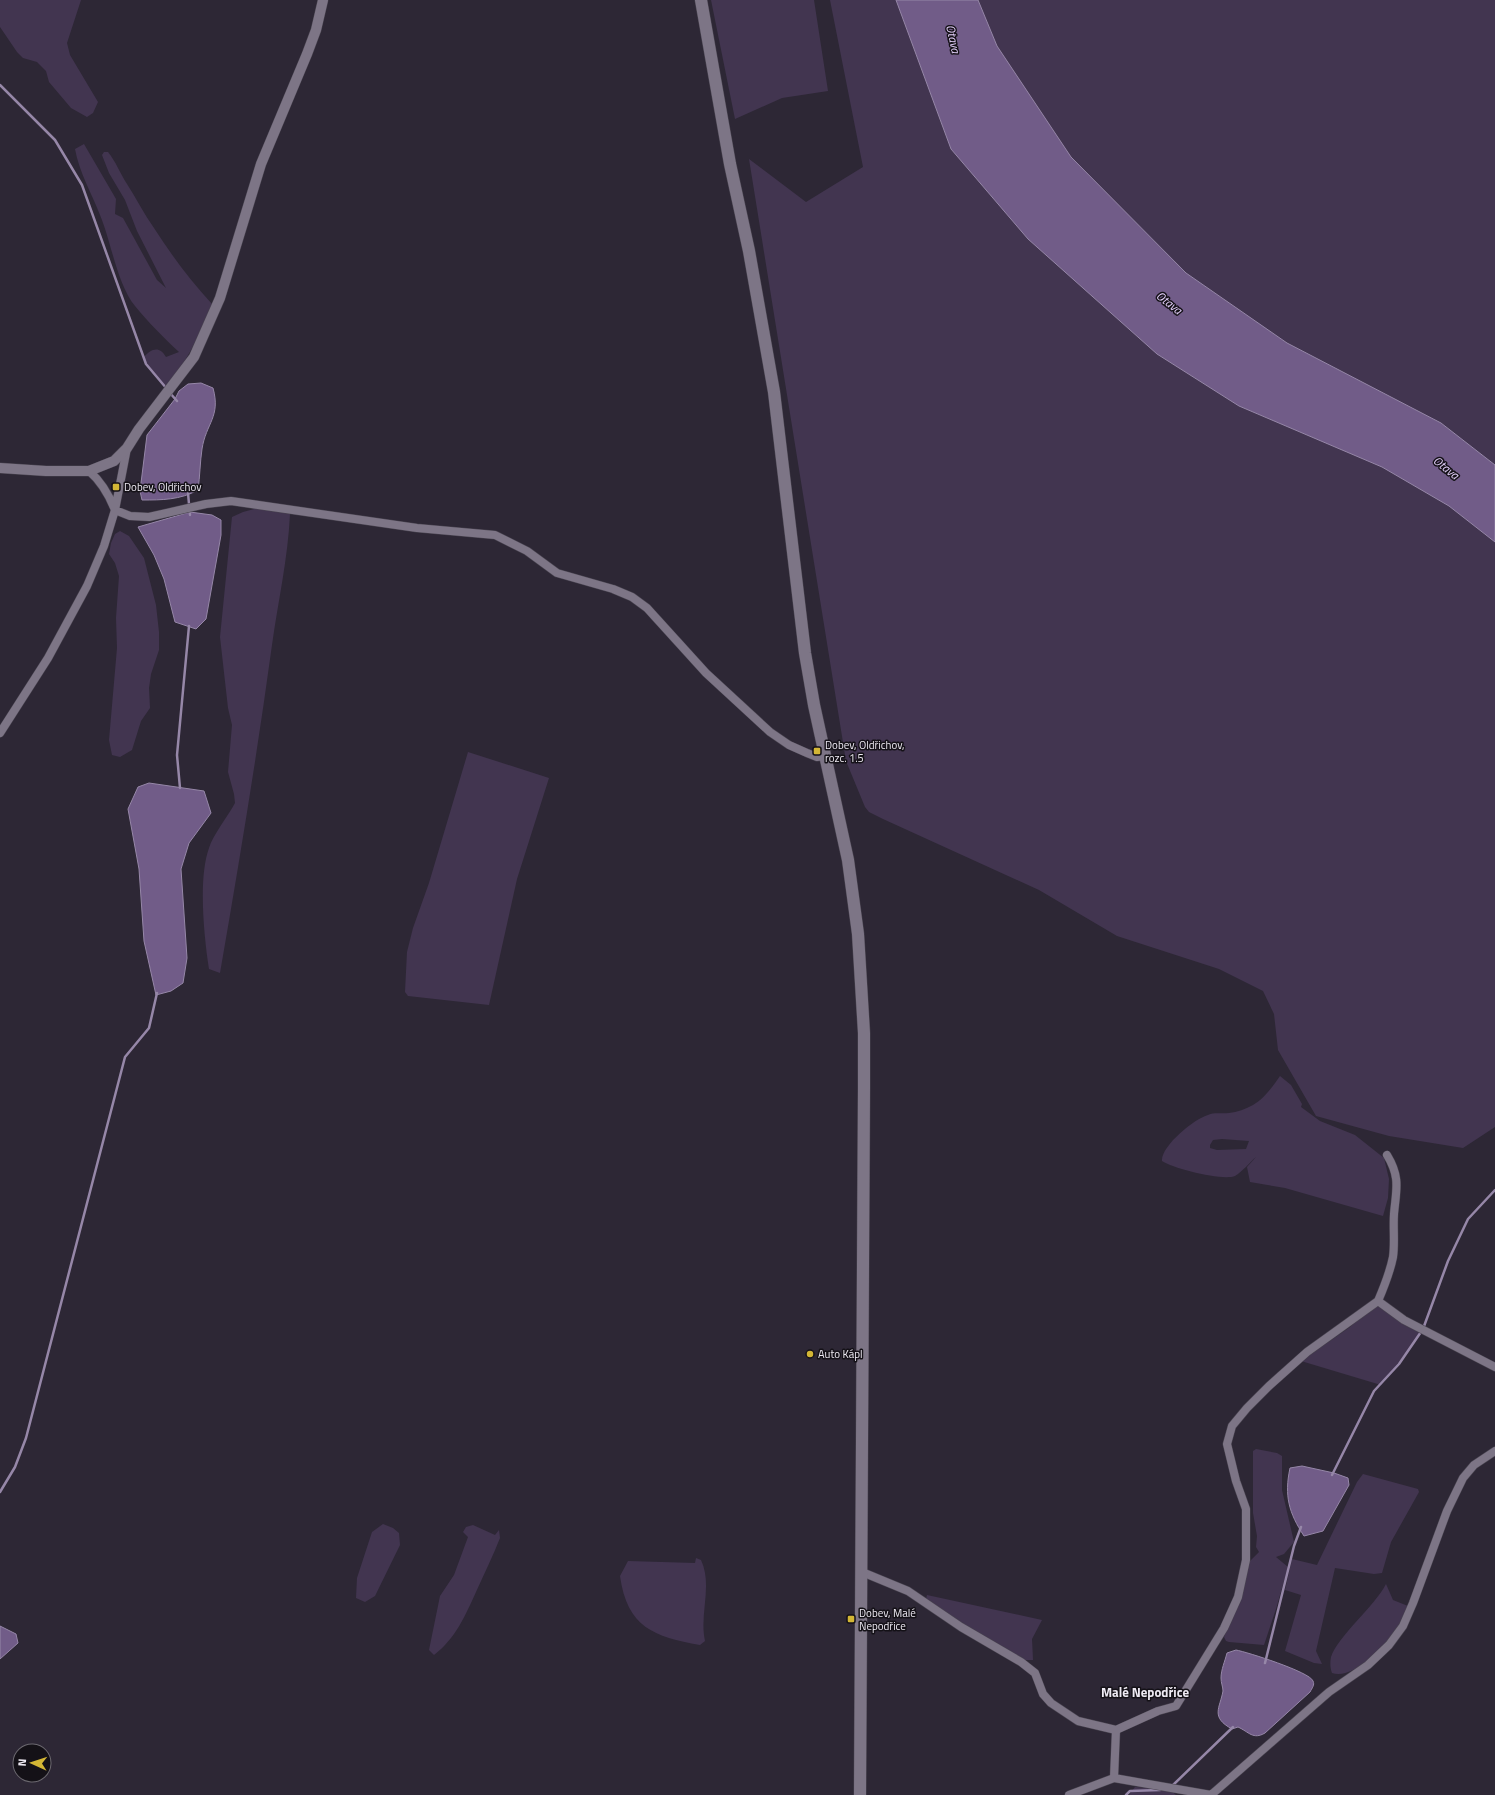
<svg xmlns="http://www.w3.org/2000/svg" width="1495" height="1795" font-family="'Titillium Web',sans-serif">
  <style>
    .green { fill: #423550; fill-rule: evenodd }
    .water { fill: #715c88; stroke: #9687a8 }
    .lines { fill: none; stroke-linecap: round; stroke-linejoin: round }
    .stream { stroke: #9687a8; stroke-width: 2.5 }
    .minor-casing { stroke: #494450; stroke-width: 9 }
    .tertiary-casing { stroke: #494450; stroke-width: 11 }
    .secondary-casing { stroke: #494450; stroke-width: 13 }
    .minor { stroke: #7d7586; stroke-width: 8 }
    .tertiary { stroke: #7d7586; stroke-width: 10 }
    .secondary { stroke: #7d7586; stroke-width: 12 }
    .poi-dot { fill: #d3b635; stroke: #141117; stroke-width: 1.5 }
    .labels { text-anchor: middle; stroke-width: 3; stroke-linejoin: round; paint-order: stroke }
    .poi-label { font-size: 11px; fill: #eeeaf3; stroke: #141117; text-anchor: start }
    .water-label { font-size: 12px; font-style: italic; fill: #e6d2fd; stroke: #141117 }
    .quarter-label { font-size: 13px; font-weight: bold; fill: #eeeaf3; stroke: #141117 }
  </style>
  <rect width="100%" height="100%" fill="#2d2735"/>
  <!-- green -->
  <path class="green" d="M0,0H81L67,43L70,55L98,102L93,113L87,117L71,108L49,82L46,71L37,62L23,58L17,52L0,27Z
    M711,0H814L828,91L782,98L735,119Z
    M830,0H896L951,149L1028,239L1157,354L1239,406L1382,467L1449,506L1495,542V1127L1463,1148L1389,1136L1316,1116L1278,1050L1274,1014L1263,991L1219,969L1117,936L1039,890L883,819L869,812L865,807L846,761L749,159L806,202L863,167Z
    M978,0H1495V465L1441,423L1287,343L1186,273L1071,157L997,46Z
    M84,144L116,199L115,214L123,218L157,280L166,288L137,231L125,200L109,173L102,155L104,152H108C116,162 120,173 127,184C136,198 144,214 154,228C172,256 190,280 212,304C200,333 187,364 165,386L153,374L143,358C151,349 159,345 166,357L179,352C164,338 148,322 135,306C117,284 111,241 100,215C92,194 79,172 75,149Z
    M258,508L290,514C288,558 278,602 272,645C257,755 239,864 220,973L209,969C204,937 198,878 209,848C213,835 228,816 235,803L234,794L228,772L232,725L228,708L220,637L232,517L243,512Z
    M120,531L129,536L144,558L156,605L159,632V650L151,674L149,688L150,708L141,721L132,750L120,757L112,755L109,740L117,648L116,618L119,576L115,563L109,554L111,543L115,534Z
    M468,752L549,778L517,879L489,1005L408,996L405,992L407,952L413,928L429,883Z
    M1280,1076L1291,1085L1302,1104L1301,1107L1320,1121L1355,1135L1384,1158L1389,1179L1388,1198L1383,1216L1285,1188L1250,1182L1247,1167L1256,1157C1250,1162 1242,1172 1235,1176C1223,1181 1174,1169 1162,1161C1161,1146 1194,1119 1208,1115C1214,1112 1222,1114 1229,1113C1237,1112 1246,1109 1253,1105C1264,1099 1273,1086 1280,1076ZM1222,1139L1249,1141L1246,1149L1217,1150L1210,1148V1145L1213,1140Z
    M1379,1305L1422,1332L1381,1385L1301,1361L1350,1327L1364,1313Z
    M1256,1449L1277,1453L1282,1456V1490L1294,1542L1284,1554L1276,1557L1288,1567L1276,1609L1264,1645L1229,1642L1226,1641L1224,1637L1239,1600L1249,1562L1259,1552L1256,1547L1257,1536L1253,1513V1451Z
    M1363,1474L1418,1489L1419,1492L1391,1542L1382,1573L1374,1574L1335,1568L1316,1651L1322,1664L1314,1663L1285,1651L1301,1595L1285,1590L1292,1559L1317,1565L1357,1482Z
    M383,1524L393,1528L399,1533L400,1545L375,1596L365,1602L356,1598L357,1578L372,1532Z
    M473,1525L495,1535L499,1530L500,1538C493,1556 484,1574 476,1592C465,1616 456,1638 434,1655L429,1650L440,1596L454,1575L468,1537L463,1532L466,1527Z
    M696,1558L701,1560C713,1586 699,1614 705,1641L700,1645C654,1637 627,1627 620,1576L628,1561L695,1563Z
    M1386,1584L1393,1600L1408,1606C1404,1615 1400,1624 1395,1631C1385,1647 1353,1680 1332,1673C1330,1668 1330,1662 1331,1657C1338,1636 1374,1607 1386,1584Z
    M927,1595L1042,1620L1032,1639L1033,1660H1023L964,1626L926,1599Z
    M1135,1787L1170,1790L1176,1795H1129Z"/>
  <!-- water -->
  <path class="water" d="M896,0H978L997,46L1071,157L1186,273L1287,343L1441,423L1495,465V542L1449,506L1382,467L1239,406L1157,354L1028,239L951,149Z
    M201,383L213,388C221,417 206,423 202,449C200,462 200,476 198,490C180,500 162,500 142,500L140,491L147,435L175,399L179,391L188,384Z
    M190,512L212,515L221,520V535L206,619L196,629L175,622L164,579L154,555L138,527Z
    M149,783L204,791L211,813L189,843L181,869L187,958L183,983L171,991L156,995L144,941L139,869L128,809L138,787Z
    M1302,1466L1334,1473L1348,1478L1349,1485L1323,1531L1304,1536C1289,1513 1284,1496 1290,1468Z
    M0,1626L16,1634L18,1643L0,1659Z
    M1236,1650C1247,1652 1310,1672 1313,1681C1315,1685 1312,1688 1310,1692L1265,1733C1253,1740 1249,1732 1238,1727L1232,1729C1210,1717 1220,1708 1223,1691C1223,1687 1221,1683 1221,1678C1221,1670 1225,1661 1227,1653Z"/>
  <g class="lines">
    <!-- stream -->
    <path class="stream" d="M0,85L55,140L82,185L146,364L167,389
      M170,393L177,401
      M188,493L190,515
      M180,788L177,755L189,626
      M1332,1475L1374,1391L1399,1364L1423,1329L1448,1261L1468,1219L1495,1190
      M0,1492L15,1467L26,1438L125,1057L149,1028L157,993
      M1265,1663L1294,1546L1301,1527
      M1172,1786L1233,1727
      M1126,1795L1130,1791L1160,1790"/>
    <!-- minor casing -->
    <g class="minor-casing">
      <path id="minor" d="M89,471C102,482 109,495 115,510L130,516L149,517L206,504L231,501L417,528L495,535L527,551L557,573L613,589L632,597L647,608L706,673L770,732L789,745L807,753L817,757L825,756
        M0,733L48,658L87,586L104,546L115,510L127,448
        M1378,1301L1404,1320L1495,1367
        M862,1572L908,1591L961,1627L1021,1662L1035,1673L1043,1694L1051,1703L1078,1721L1116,1730L1114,1778L1069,1795
        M1116,1730L1158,1711L1176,1706L1224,1628L1238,1597L1246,1560V1509L1236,1481L1227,1444L1232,1426L1247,1408L1269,1386L1307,1352L1378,1301C1384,1287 1390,1272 1393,1257C1395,1243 1393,1228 1394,1214C1396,1190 1401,1178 1387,1155
        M1114,1778L1211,1795
        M1211,1795L1329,1692L1368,1665L1389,1645L1403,1626L1413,1603L1447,1511L1463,1478L1474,1465L1495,1451"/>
    </g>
    <!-- tertiary casing -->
    <g class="tertiary-casing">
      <path id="tertiary" d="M0,468L46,471H89L114,461L127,448L139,429L194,357L220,298L261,164L307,54L316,30L323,0"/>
    </g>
    <!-- secondary casing -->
    <g class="secondary-casing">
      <path id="secondary" d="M701,0L730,164L749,251L774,392L805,653L814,705L848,860L858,934L864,1033V1088L860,1795"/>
    </g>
    <!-- minor -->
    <use href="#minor" class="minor"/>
    <!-- tertiary -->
    <use href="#tertiary" class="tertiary"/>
    <!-- secondary -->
    <use href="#secondary" class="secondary"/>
  </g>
  <!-- markers -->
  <g class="poi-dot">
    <rect x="112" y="483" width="8" height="8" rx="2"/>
    <rect x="813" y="747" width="8" height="8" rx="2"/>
    <circle cx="810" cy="1354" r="4"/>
    <rect x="847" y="1615" width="8" height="8" rx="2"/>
  </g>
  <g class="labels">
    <!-- poi labels -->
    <g class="poi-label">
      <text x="124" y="491">Dobev, Oldřichov</text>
      <text x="825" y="749">Dobev, Oldřichov,<tspan x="825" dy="13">rozc. 1.5</tspan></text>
      <text x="818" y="1358">Auto Kápl</text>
      <text x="859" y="1617">Dobev, Malé<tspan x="859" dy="13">Nepodřice</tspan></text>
    </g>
    <!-- water labels -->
    <g class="water-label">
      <text transform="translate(953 39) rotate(78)" y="4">Otava</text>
      <text transform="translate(1169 303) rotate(38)" y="4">Otava</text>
      <text transform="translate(1446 468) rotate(39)" y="4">Otava</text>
    </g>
    <!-- quarter labels -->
    <g class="quarter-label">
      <text x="1145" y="1697">Malé Nepodřice</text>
    </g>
  </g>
  <!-- north arrow -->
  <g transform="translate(32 1763) rotate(273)"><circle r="19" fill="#141117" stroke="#6b686f"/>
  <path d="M0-3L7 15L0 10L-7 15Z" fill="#d3b635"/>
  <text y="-6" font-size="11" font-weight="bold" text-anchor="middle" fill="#eeeaf3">N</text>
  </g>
</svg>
